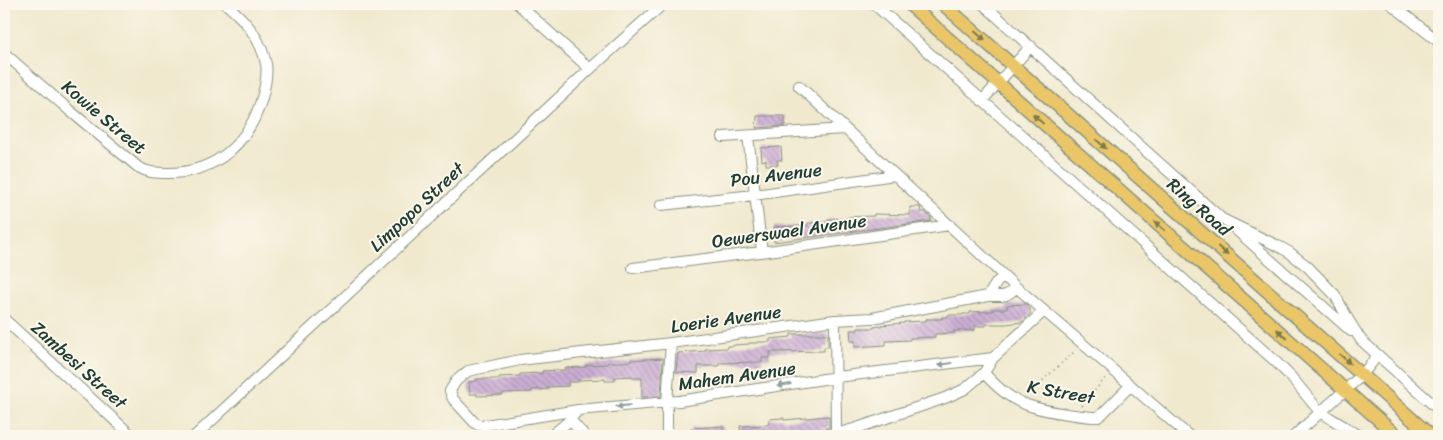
<svg xmlns="http://www.w3.org/2000/svg" width="1443" height="440" font-family="Sriracha,sans-serif">
  <style>
    .building { fill: url(#building-back-hatch) }
    .lines { fill: none; stroke-linecap: round; stroke-linejoin: round }
    .minor-casing { stroke: #889381; stroke-width: 12 }
    .major-casing { stroke: #889381; stroke-width: 15 }
    .path { stroke: #889381; stroke-width: 2; stroke-dasharray: 1 4; stroke-linecap: butt }
    .minor { stroke: #fff; stroke-width: 10 }
    .major { stroke: #ebc669; stroke-width: 12 }
    .oneway { fill: #7b7b4c }
    .oneway2 { fill: #8f9e9a }
    .labels { text-anchor: middle; stroke-width: 4; stroke-linejoin: round; paint-order: stroke }
    .street-label { font-size: 18px; fill: #1f3d34; stroke: #fbf7ec }
  </style>
  <defs>
    <pattern id="building-back-hatch" width="6" height="6" patternUnits="userSpaceOnUse" patternTransform="scale(1.25)"><rect width="6" height="6" fill="#cdafd5"/><path d="M-1 5l2 2M0 0l6 6M5-1l2 2" fill="none" stroke="#a690ae"/></pattern>
  </defs>
  <rect width="100%" height="100%" fill="#fbf7ec"/>
  <filter id="ink" filterUnits="userSpaceOnUse"><feTurbulence type="fractalNoise" baseFrequency=".02" numOctaves="2"/><feDisplacementMap in="SourceGraphic" scale="10" xChannelSelector="R" yChannelSelector="G"/><feConvolveMatrix kernelMatrix="1 2 1 2 8 2 1 2 1" color-interpolation-filters="sRGB"/></filter>
  <filter id="wash" filterUnits="userSpaceOnUse"><feTurbulence type="fractalNoise" baseFrequency=".0096" numOctaves="4" result="noise"/><feDisplacementMap in="SourceGraphic" scale="20" xChannelSelector="R" yChannelSelector="G"/><feGaussianBlur stdDeviation="1.12" result="paint"/><feColorMatrix in="noise" values="0 0 0 0 0 0 0 0 0 0 0 0 0 0 0 0 0 1.4 0 .05"/><feComposite in="paint" operator="in"/></filter>
  <g filter="url(#wash)">
    <rect width="100%" height="100%" fill="#f0e9ce"/>
    <g id="blocks">
      <!-- building -->
      <path class="building" d="M757,116H785V126L756,128Z
        M781,147L782,160H777L778,165H766V160L762,161L761,148Z
        M910,207H920L921,212H925L931,218V221L774,242V227L808,226V223H828V219H848V217L874,216V214L910,215Z
        M1026,304L1030,308V314L1022,322L1006,324H986V326H975V330L954,331V333L935,334V337L910,338V340L886,341V345L855,347V341H851L850,330H858V328H874V327L881,326V325L904,323V322L926,321V319H942V317H948V315H963V314H970V312L993,311V309H1007V305Z
        M791,334H828V347H824V351L770,352V358H762V362L719,363V366H698V373L676,372L678,353L705,351V349L727,348V346H734V345L749,344V343H757V342H770V339L791,337Z
        M663,358L661,396L642,397V378H632V376L615,377V381H605V379L578,380V382H568V386L548,387V389L532,390V392L503,393V395L477,396V394H470L469,382L476,381L477,379H499V377L520,376V374L543,373L542,371L565,370V368L586,367V365L608,364V362H622L630,361V360Z
        M829,416V428L817,429L812,434L784,436H741L740,426L767,425L769,424V419L784,418V420Z
        M723,426V436H692L691,428Z"/>
    </g>
  </g>
  <g filter="url(#ink)">
    <use href="#blocks" fill-opacity="0" stroke="#889381" stroke-width="1"/>
    <g class="lines">
      <!-- minor casing -->
      <g class="minor-casing">
        <path id="minor" d="M518,4L590,69
          M874,4L1274,360L1292,378L1320,412L1360,436
          M983,4L1147,152L1222,219L1276,245L1289,252L1308,267L1335,295L1349,321L1361,340L1439,410
          M1391,4L1439,42
          M4,53L69,110L138,167C148,173 156,173 168,173C216,173 249,143 262,98C265,87 268,75 266,64C261,38 245,20 226,4
          M799,86L1016,287L1083,344L1189,436
          M982,101L1031,46
          M748,136L762,252
          M723,137L844,129
          M661,205L754,195L895,175
          M1234,228L1351,331
          M633,268L776,250L950,225
          M988,296L997,282L1004,276
          M4,319L132,436
          M835,320L836,434
          M993,358L837,377L679,401L578,410L485,425H478L474,422L453,399L450,391L456,381L468,371L520,360L671,343L835,320L872,318L988,296C1001,296 1007,298 1016,287
          M984,373C994,384 1006,396 1020,402C1037,410 1072,415 1092,417H1098L1102,414L1130,386
          M570,420L585,436
          M195,436L590,69L663,4
          M551,436L570,420L578,410
          M667,436V402L671,343
          M818,436L836,434L857,428L945,398L965,389L984,373L993,358L1044,311
          M1294,436L1362,375L1378,355"/>
      </g>
      <!-- major casing -->
      <g class="major-casing">
        <path id="major" d="M909,4L1397,436
          M943,4L1431,436"/>
      </g>
      <!-- path -->
      <path class="path" d="M1028,394L1076,350
        M1082,406L1106,377"/>
      <!-- minor -->
      <use href="#minor" class="minor"/>
      <!-- major -->
      <use href="#major" class="major"/>
    </g>
    <!-- one-way arrows -->
    <defs><path id="oneway-solid" d="M-6-.8H1V-3.2L6.5 0L1 3.2V.8H-6Z" transform="scale(1.25)"/></defs>
    <g class="oneway">
      <use href="#oneway-solid" transform="translate(980 36) rotate(41)"/>
      <use href="#oneway-solid" transform="translate(1038 119) rotate(-138)"/>
      <use href="#oneway-solid" transform="translate(1101 144) rotate(42)"/>
      <use href="#oneway-solid" transform="translate(1160 226) rotate(-138)"/>
      <use href="#oneway-solid" transform="translate(1223 251) rotate(41)"/>
      <use href="#oneway-solid" transform="translate(1282 334) rotate(-138)"/>
      <use href="#oneway-solid" transform="translate(1345 359) rotate(42)"/>
    </g>
    <g class="oneway2">
      <use href="#oneway-solid" transform="translate(945 364) rotate(173)"/>
      <use href="#oneway-solid" transform="translate(784 385) rotate(172)"/>
      <use href="#oneway-solid" transform="translate(623 406) rotate(175)"/>
    </g>
  </g>
  <g class="labels">
    <!-- street labels -->
    <g class="street-label">
      <text transform="translate(104 117) rotate(40)" y="6">Kowie Street</text>
      <text transform="translate(776 175) rotate(-7)" y="6">Pou Avenue</text>
      <text transform="translate(417 207) rotate(-43)" y="6">Limpopo Street</text>
      <text transform="translate(1199 207) rotate(41)" y="6">Ring Road</text>
      <text transform="translate(789 231) rotate(-8)" y="6">Oewerswael Avenue</text>
      <text transform="translate(726 319) rotate(-8)" y="6">Loerie Avenue</text>
      <text transform="translate(79 365) rotate(42)" y="6">Zambesi Street</text>
      <text transform="translate(737 376) rotate(-8)" y="6">Mahem Avenue</text>
      <text transform="translate(1061 392) rotate(10)" y="6">K Street</text>
    </g>
  </g>
  <!-- margin -->
  <rect width="1443" height="440" fill="none" stroke="#fbf7ec" stroke-width="20"/>
</svg>
